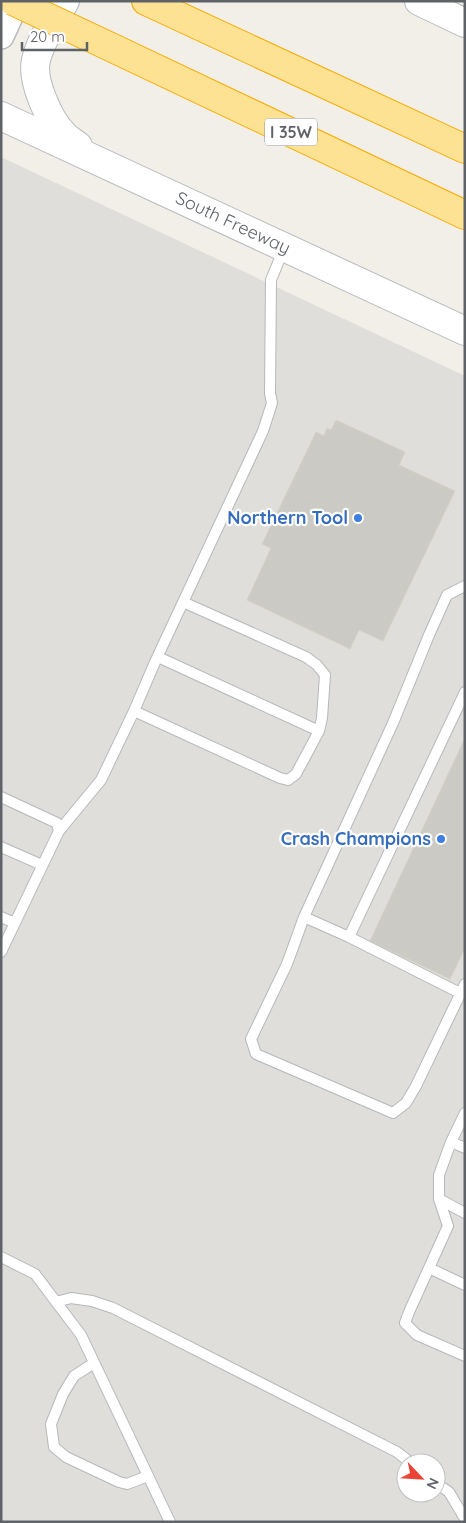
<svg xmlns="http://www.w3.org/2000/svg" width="466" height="1523" font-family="Quicksand,sans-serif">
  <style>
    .industrial { fill: #e0deda; fill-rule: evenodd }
    .building { fill: #cccac5; stroke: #d6d1c6 }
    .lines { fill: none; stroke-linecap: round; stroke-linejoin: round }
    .service-casing { stroke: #b5b8bc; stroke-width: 12 }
    .tertiary-casing { stroke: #b5b8bc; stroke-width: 28 }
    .secondary-casing { stroke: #b6babf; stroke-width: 30 }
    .motorway-casing { stroke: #f9ab00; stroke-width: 30 }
    .service { stroke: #fff; stroke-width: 10 }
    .tertiary { stroke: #fff; stroke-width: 25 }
    .secondary { stroke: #fff; stroke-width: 28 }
    .motorway { stroke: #fde293; stroke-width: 28 }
    .motorway-bridge-casing { stroke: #f9ab00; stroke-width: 30; stroke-linecap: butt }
    .motorway-bridge { stroke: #fde293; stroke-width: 28 }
    .shop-dot { fill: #3f7fe0; stroke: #fff; stroke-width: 2 }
    .labels { text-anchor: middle; stroke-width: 4.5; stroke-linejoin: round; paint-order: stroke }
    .shield { fill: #fff; stroke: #8f9295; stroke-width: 1 }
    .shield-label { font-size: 16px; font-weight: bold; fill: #5f6368 }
    .street-label { font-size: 18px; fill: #5f6368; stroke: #fff }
    .shop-label { font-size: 18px; font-weight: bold; fill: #366cbe; stroke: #fff; text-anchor: end }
  </style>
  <rect width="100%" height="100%" fill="#f1efe8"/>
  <!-- industrial -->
  <path class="industrial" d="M1,157L465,376V1522H1ZM406,1463H436V1493H406Z"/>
  <!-- building -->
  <path class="building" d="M336,420L405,452L399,465L455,491L383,641L359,630L350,649L247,600L271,548L262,544L316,432L324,436L327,428L331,430Z
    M465,738V948L450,979L370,941Z"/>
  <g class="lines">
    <!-- service casing -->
    <g class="service-casing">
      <path id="service" d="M465,586L447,595L429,635L393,723L304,917L287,964L251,1039L256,1054L393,1113L406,1103L416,1086L465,984
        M158,657L319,731
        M134,711L280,778L288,780L296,774L319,731L322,718L325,675L317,665L306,657L183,602
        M1,797L57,823L59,831L1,952
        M59,831L101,780L134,711L155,662L263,431L272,403L270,393L271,280L284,248
        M1,847L42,865
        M1,917L15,923
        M304,917L349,937L460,993
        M349,937L465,692
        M451,1142L465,1113
        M465,1148L451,1142L439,1175V1199L448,1226L409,1312L405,1323L417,1335L465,1356
        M439,1199L465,1213
        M1,1257L35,1274L81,1335L170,1522
        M429,1268L465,1285
        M56,1302L71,1298L92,1301L113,1308L397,1452L411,1463
        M94,1363L74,1376L63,1394L51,1424L54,1447L66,1457L119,1482L127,1484L148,1476
        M436,1483L449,1492L465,1519"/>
    </g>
    <!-- tertiary casing -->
    <g class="tertiary-casing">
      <path id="tertiary" d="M1,36L17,1"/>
    </g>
    <!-- secondary casing -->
    <g class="secondary-casing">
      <path id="secondary" d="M65,1C55,19 40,41 36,60C31,80 49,120 63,134C67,139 73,142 78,146
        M419,1L465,23
        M1,116L465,331"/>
    </g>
    <!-- motorway casing -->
    <g class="motorway-casing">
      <path id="motorway" d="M146,1L465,149
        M117,50L465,215"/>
    </g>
    <!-- service -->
    <use href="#service" class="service"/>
    <!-- tertiary -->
    <use href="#tertiary" class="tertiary"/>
    <!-- secondary -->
    <use href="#secondary" class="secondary"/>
    <!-- motorway -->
    <use href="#motorway" class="motorway"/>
    <!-- motorway-bridge casing -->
    <g class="motorway-bridge-casing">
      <path id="motorway-bridge" d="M13,1L117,50"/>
    </g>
    <!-- motorway-bridge -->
    <use href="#motorway-bridge" class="motorway-bridge"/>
  </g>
  <!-- markers -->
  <g class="shop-dot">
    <circle cx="358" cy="518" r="5"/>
    <circle cx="441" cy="839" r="5"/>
  </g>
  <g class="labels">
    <!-- shield labels -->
    <rect class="shield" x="265" y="118.5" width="52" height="27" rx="4"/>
    <g class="shield-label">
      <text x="291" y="138">I 35W</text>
    </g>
    <!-- street labels -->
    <g class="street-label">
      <text transform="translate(233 223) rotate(25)" y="6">South Freeway</text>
    </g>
    <!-- shop labels -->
    <g class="shop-label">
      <text x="348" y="524">Northern Tool</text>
      <text x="431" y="845">Crash Champions</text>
    </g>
  </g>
  <!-- border -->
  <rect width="466" height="1523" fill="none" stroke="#5f6368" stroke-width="5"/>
  <!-- north arrow -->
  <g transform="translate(421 1478) rotate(115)"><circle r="24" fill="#ffffff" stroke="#bfc1c3"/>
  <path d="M0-4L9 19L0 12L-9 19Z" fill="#ea4335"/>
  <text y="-8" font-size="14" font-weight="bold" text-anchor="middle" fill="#5f6368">N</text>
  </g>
  <!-- scale -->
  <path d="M22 42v8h65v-8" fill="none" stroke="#5f6368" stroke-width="2.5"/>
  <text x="30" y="42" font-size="15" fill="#5f6368" stroke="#ffffff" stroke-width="4" paint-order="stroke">20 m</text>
</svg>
